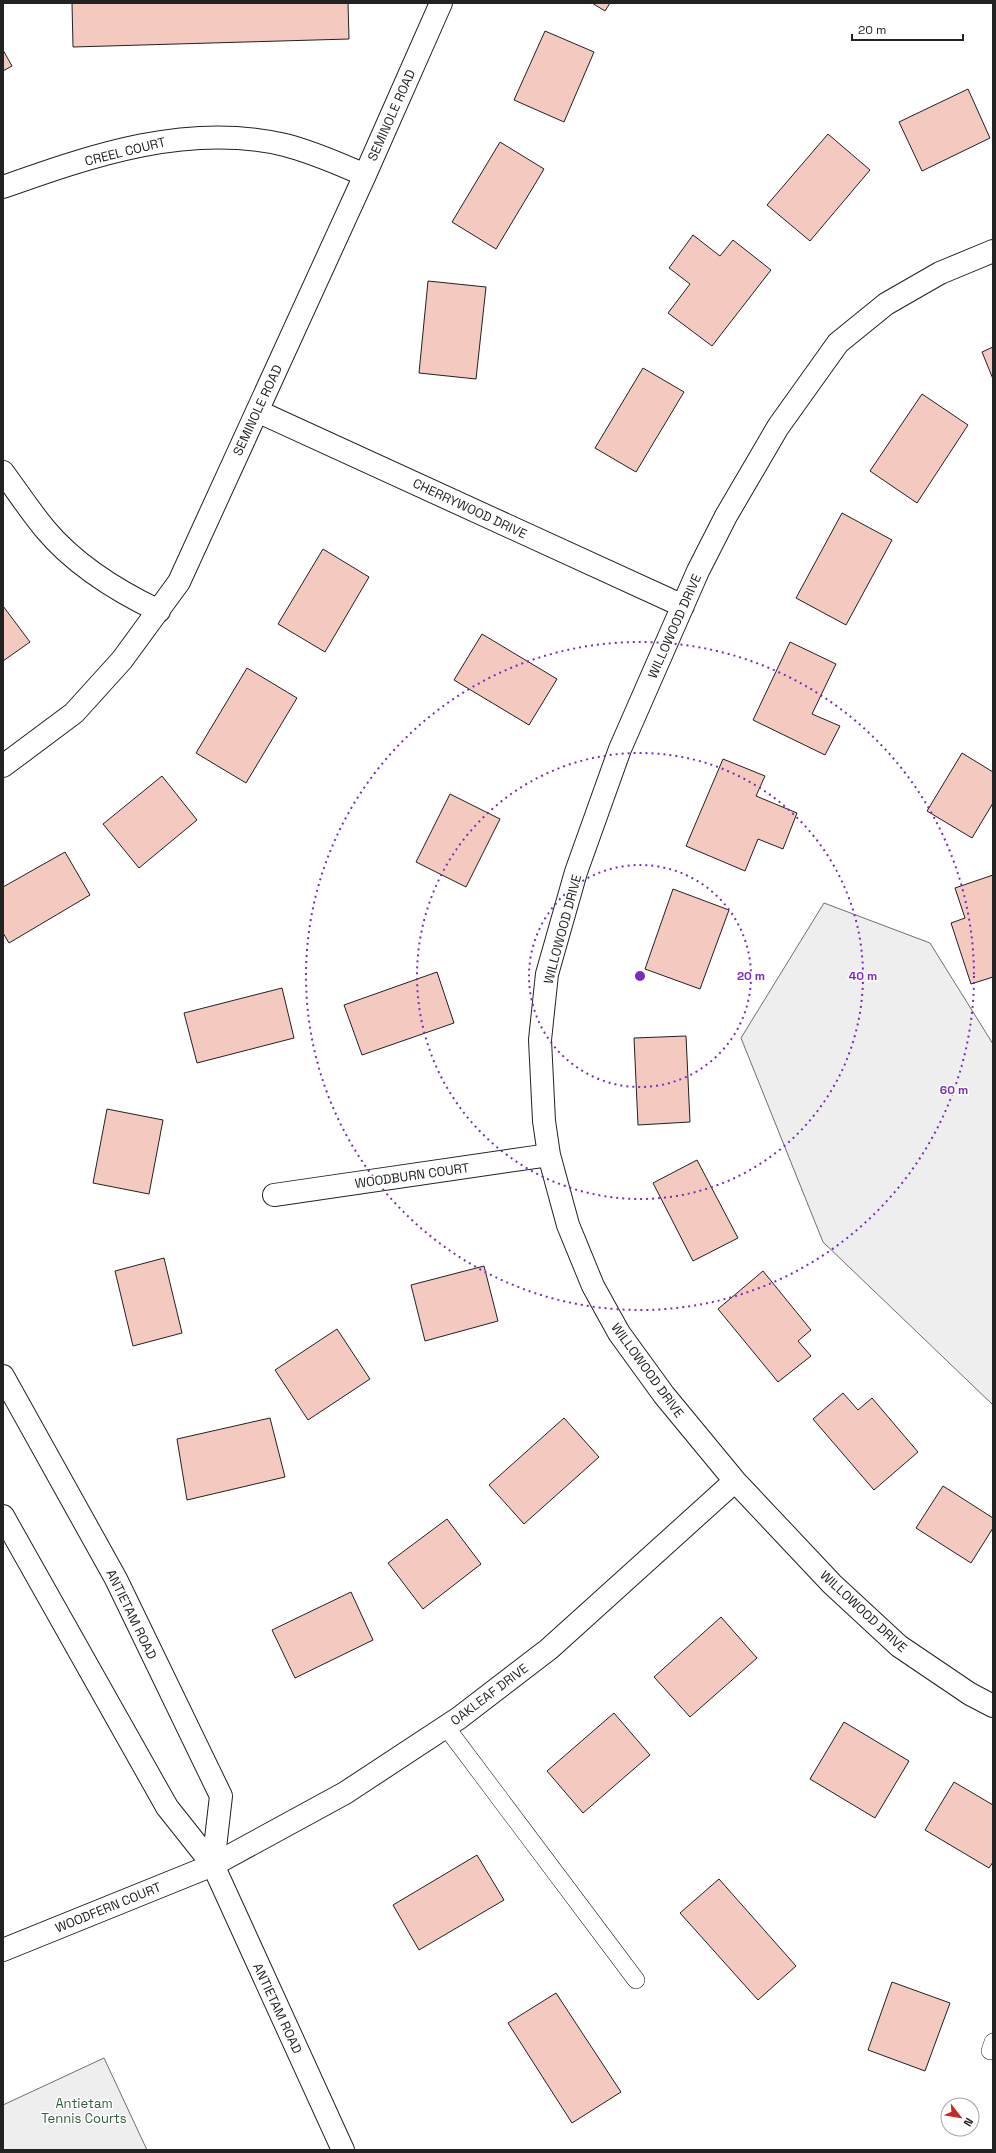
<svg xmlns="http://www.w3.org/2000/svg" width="996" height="2153" font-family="'Space Grotesk',sans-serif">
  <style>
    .green { fill: #eee; stroke: #6f6f6f }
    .building { fill: #f3c9c0; stroke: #222 }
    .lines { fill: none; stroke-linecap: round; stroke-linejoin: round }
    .lane-casing { stroke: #222; stroke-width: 18 }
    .street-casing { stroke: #222; stroke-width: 24 }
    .secondary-casing { stroke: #222; stroke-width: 24 }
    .lane { stroke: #fff; stroke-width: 17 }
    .street { stroke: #fff; stroke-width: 22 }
    .secondary { stroke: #fff; stroke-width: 22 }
    .ring { fill: none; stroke: #7b2cbf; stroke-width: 2; stroke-dasharray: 2 4 }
    .labels { text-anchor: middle; stroke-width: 3; stroke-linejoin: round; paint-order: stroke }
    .street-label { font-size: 13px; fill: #222; stroke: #fff }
    .park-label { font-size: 13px; fill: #2f5e38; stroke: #fff }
    .centre { fill: #7b2cbf; stroke: #fff; stroke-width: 2 }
    .ring-label { font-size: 12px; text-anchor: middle; font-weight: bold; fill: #7b2cbf; stroke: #fff; stroke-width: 3; stroke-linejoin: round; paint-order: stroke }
  </style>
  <rect width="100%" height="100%" fill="#fff"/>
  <!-- green -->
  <path class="green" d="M824,903L930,943L993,1044V1405L823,1242L741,1038Z
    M104,2058L147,2150H3V2105Z"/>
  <!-- building -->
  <path class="building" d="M72,3H348L349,39L73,47Z
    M592,3H610L605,11Z
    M545,31L594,52L564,122L514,100Z
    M3,50L12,66L3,71Z
    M968,89L990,138L922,171L899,122Z
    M828,134L870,170L810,241L767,205Z
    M500,142L544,169L496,249L452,222Z
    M693,235L720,256L733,240L771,270L712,346L668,313L690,284L669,268Z
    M428,281L486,287L476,379L419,373Z
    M993,347V379L982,352Z
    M643,368L684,392L636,472L595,448Z
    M922,394L968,425L917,503L870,471Z
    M842,513L892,540L846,625L796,598Z
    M323,549L369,577L325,652L278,624Z
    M3,606L30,642L3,661Z
    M482,634L557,679L529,725L454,680Z
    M790,642L836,664L812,714L840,726L825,755L753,720Z
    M247,668L297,698L246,783L196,753Z
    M962,753L993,772V803L972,838L927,811Z
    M723,759L765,776L756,796L797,813L783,849L758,839L745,871L686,846Z
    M162,776L197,820L139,868L103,824Z
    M450,794L500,819L466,887L416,862Z
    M65,852L90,895L9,943L3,933V887Z
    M993,875V977L971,984L951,923L965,918L955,888Z
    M673,889L729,910L700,989L645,969Z
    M437,972L454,1023L362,1055L344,1005Z
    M282,988L294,1038L197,1063L184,1013Z
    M686,1036L690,1122L638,1125L634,1038Z
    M107,1109L163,1120L149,1194L93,1183Z
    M697,1160L738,1238L693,1261L653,1183Z
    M164,1258L182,1333L133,1346L115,1271Z
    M484,1266L498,1321L425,1341L411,1285Z
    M763,1271L811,1330L798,1341L811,1356L778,1382L718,1309Z
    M337,1329L370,1379L308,1420L275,1370Z
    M843,1393L858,1410L872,1398L918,1452L874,1490L813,1419Z
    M270,1418L285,1477L187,1500L177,1439Z
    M564,1418L599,1457L524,1524L489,1485Z
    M943,1486L993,1518V1528L971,1563L916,1528Z
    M447,1519L481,1564L423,1609L388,1563Z
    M351,1592L373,1640L295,1678L272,1630Z
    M721,1617L757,1658L690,1717L654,1677Z
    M614,1713L650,1755L583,1813L547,1771Z
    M844,1722L909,1761L875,1818L810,1779Z
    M954,1782L993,1805V1862L989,1868L925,1830Z
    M477,1855L504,1900L419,1950L393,1905Z
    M719,1879L796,1966L758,2000L680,1913Z
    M892,1982L950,2003L925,2071L868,2050Z
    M556,1993L621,2092L572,2123L508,2023Z"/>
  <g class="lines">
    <!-- lane casing -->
    <g class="lane-casing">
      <path id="lane" d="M446,1727L636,1980
        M990,2051L993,2042"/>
    </g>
    <!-- street casing -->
    <g class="street-casing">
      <path id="street" d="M3,187C93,155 189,122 285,145C313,152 339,164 365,175
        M993,251L940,273L886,304L838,343L778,427L726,516L698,571L620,749L576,872L547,974L540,1040L544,1121L549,1155L568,1225L593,1286L619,1333L664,1395L735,1481L832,1584L899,1646L970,1694L993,1706
        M257,411L683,606
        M3,472C17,491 30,511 45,529C75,565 117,591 159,611
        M3,766L74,713L122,660L179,582L365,175L441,3
        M274,1195L549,1155
        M3,1950L213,1865L345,1793L459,1718L549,1649L735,1481"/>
    </g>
    <!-- secondary casing -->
    <g class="secondary-casing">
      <path id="secondary" d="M3,1376L116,1579L221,1796L213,1865
        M3,1516L167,1807L213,1865L343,2150"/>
    </g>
    <!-- lane -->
    <use href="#lane" class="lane"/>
    <!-- street -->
    <use href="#street" class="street"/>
    <!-- secondary -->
    <use href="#secondary" class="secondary"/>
  </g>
  <!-- distance rings -->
  <g class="ring">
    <circle cx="640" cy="976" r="111"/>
    <circle cx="640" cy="976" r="223"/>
    <circle cx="640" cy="976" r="334"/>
  </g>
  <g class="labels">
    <!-- street labels -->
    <g class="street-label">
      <text transform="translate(391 115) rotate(-66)" y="5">SEMINOLE ROAD</text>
      <text transform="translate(125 151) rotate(-14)" y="5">CREEL COURT</text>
      <text transform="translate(257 410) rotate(-65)" y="5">SEMINOLE ROAD</text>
      <text transform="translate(470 508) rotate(25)" y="5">CHERRYWOOD DRIVE</text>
      <text transform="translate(674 626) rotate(-66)" y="5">WILLOWOOD DRIVE</text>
      <text transform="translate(562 929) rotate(-75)" y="5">WILLOWOOD DRIVE</text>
      <text transform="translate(412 1175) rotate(-8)" y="5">WOODBURN COURT</text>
      <text transform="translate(648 1370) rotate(54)" y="5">WILLOWOOD DRIVE</text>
      <text transform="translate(864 1611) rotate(43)" y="5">WILLOWOOD DRIVE</text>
      <text transform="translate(132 1614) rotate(64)" y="5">ANTIETAM ROAD</text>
      <text transform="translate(489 1694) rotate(-37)" y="5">OAKLEAF DRIVE</text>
      <text transform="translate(108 1907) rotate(-22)" y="5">WOODFERN COURT</text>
      <text transform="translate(278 2008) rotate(65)" y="5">ANTIETAM ROAD</text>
    </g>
    <!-- park labels -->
    <g class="park-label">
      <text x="84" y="2108">Antietam<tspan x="84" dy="15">Tennis Courts</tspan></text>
    </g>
  </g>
  <circle cx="640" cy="976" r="6" class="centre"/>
  <g class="ring-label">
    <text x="751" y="980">20 m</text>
    <text x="863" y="980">40 m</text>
    <text x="954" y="1094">60 m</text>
  </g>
  <!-- border -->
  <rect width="996" height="2153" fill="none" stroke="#222222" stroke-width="8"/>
  <!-- north arrow -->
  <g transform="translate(960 2117) rotate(121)"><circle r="19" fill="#ffffff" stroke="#a7a7a7"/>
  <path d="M0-3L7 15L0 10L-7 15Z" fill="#c62828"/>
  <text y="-6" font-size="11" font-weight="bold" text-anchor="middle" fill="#222222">N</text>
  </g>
  <!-- scale -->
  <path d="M852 34v6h111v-6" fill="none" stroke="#222222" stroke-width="2"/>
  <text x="858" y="34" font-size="12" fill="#222222" stroke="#ffffff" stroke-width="3" paint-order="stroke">20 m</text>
</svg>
